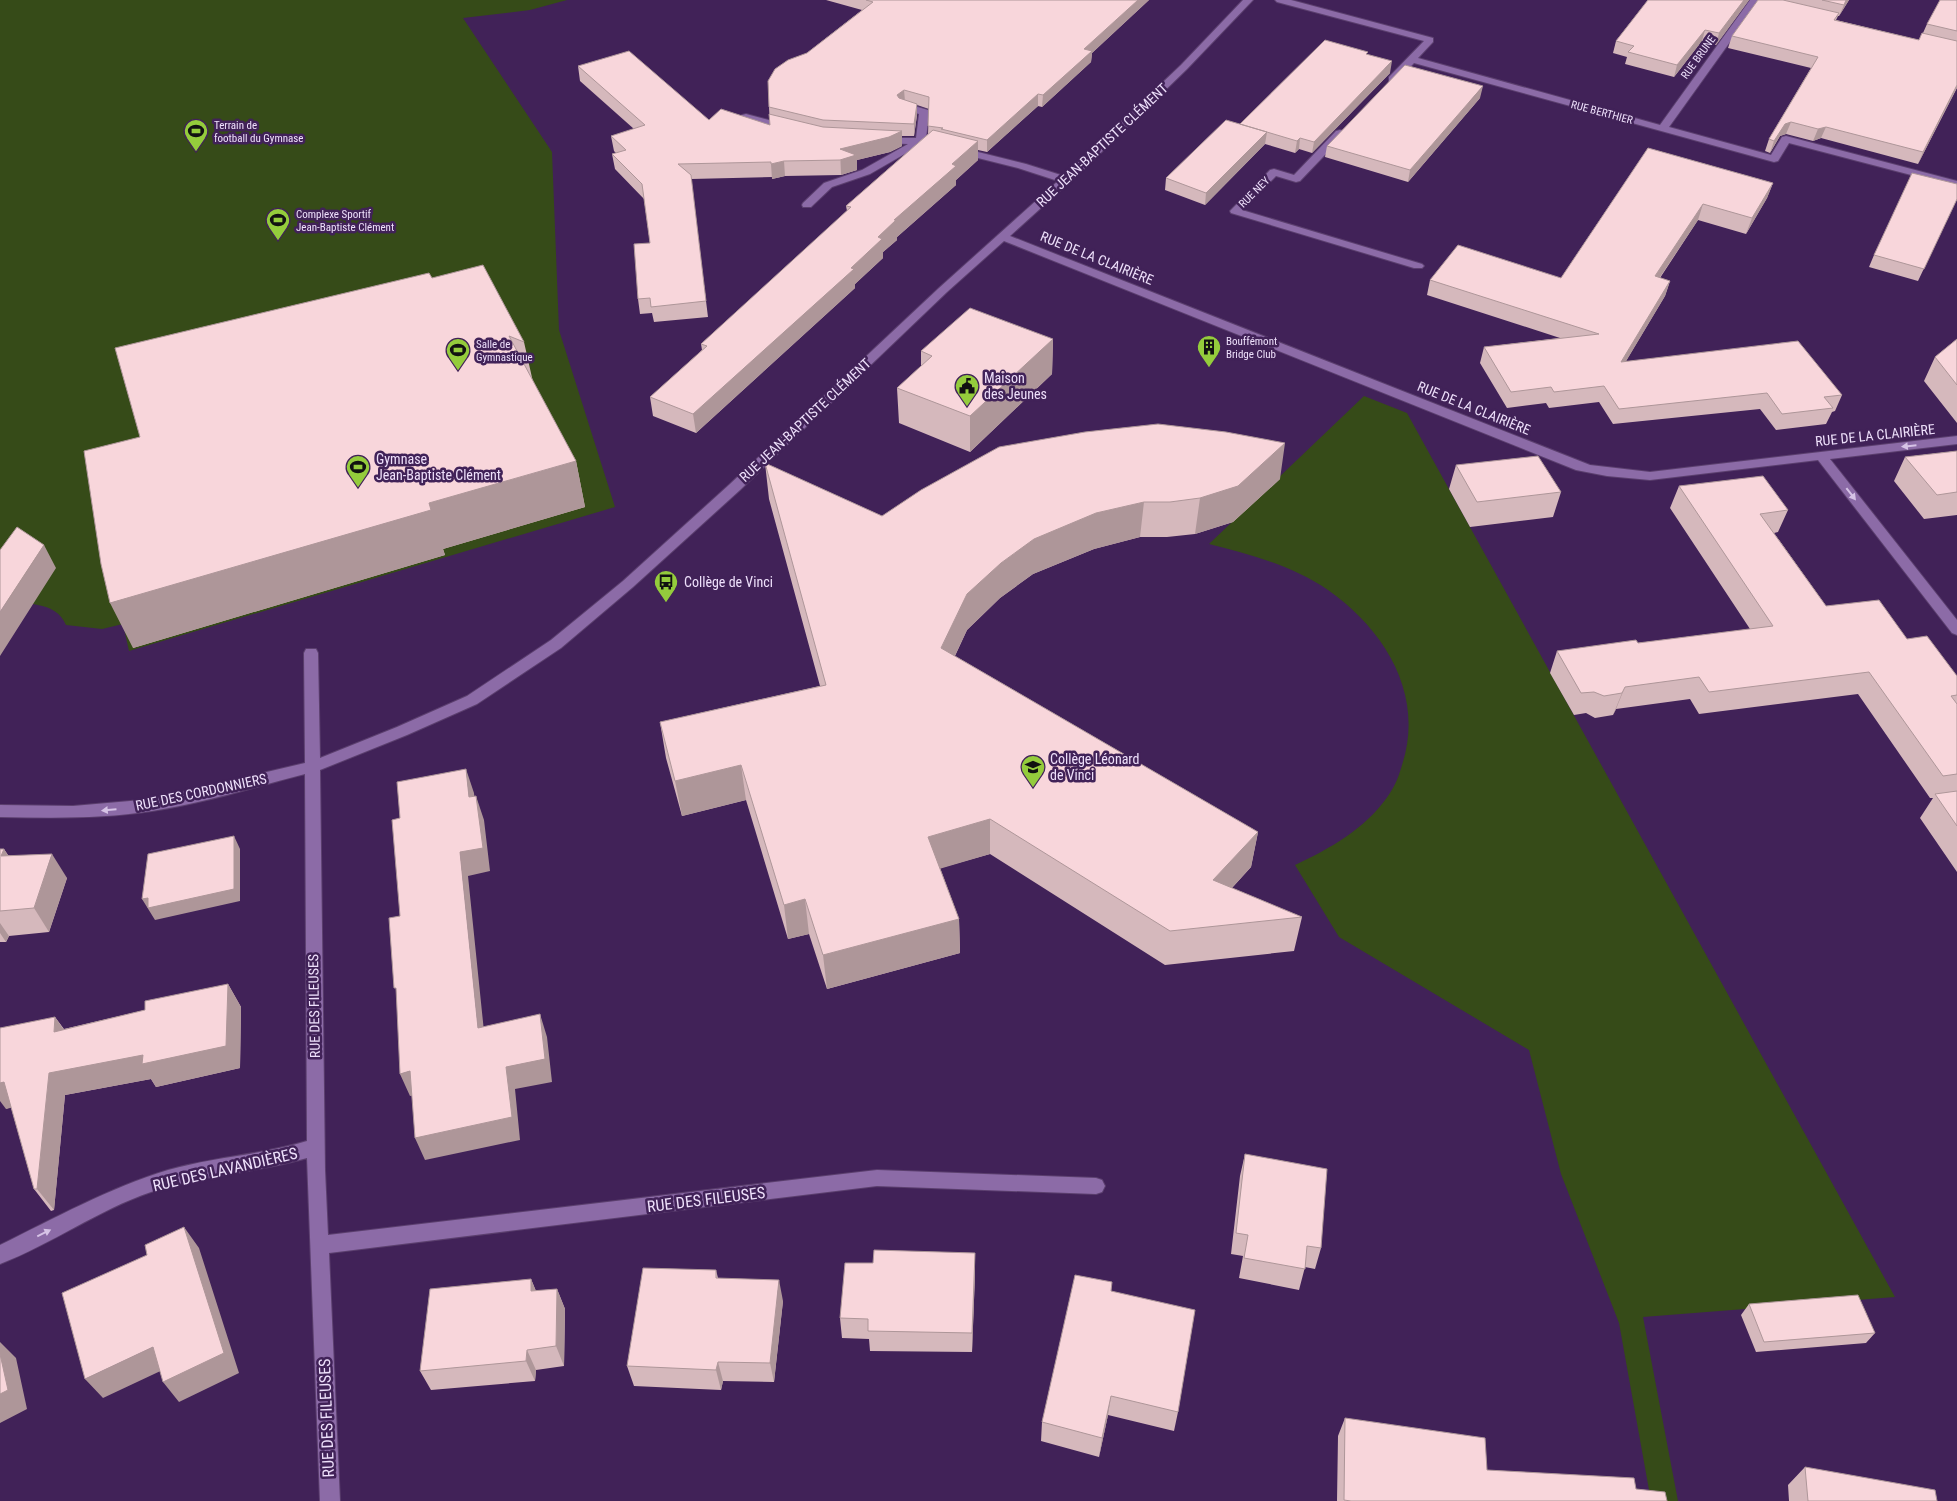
<svg xmlns="http://www.w3.org/2000/svg" width="1957" height="1501" font-family="'Roboto Condensed',sans-serif">
  <style>
    .green { fill: #364b18 }
    .lines { fill: none; stroke-linecap: round; stroke-linejoin: round }
    .minor-casing { stroke: #5b3f6e; stroke-width: 2 }
    .minor { fill: #8c6ba7; fill-rule: evenodd }
    .wall { fill: #d5b8bc }
    .shaded-wall { fill: #ae9699 }
    .building { fill: #f8d6db; stroke: #ae9699 }
    .oneway { fill: #d6c3e6 }
    .labels { text-anchor: middle; stroke-width: 5; stroke-linejoin: round; paint-order: stroke }
    .far-street-label { font-size: 11px; fill: #eee0fb; stroke: #412258 }
    .far-poi-label { font-size: 11px; fill: #eee0fb; stroke: #412258; text-anchor: start }
    .street-label { font-size: 14px; fill: #eee0fb; stroke: #412258 }
    .poi-label { font-size: 14px; fill: #eee0fb; stroke: #412258; text-anchor: start }
    .near-street-label { font-size: 16px; fill: #eee0fb; stroke: #412258 }
  </style>
  <rect width="100%" height="100%" fill="#412258"/>
  <!-- green -->
  <path class="green" d="M0,0H567L530,10L463,18L552,152L559,330L615,507L129,651L123,624L102,629L66,625C56,600 23,604 0,602Z
    M1364,396L1407,413L1895,1297L1643,1317L1678,1501H1651L1619,1323L1561,1174L1529,1050L1339,937L1295,865C1331,848 1365,829 1388,796C1395,786 1399,776 1402,765C1425,695 1385,630 1328,590C1293,566 1249,554 1209,544Z"/>
  <g class="lines">
    <!-- minor casing -->
    <g class="minor-casing">
      <path id="minor" d="M1243,0H1253L1187,69L1083,170L1010,236L1590,465L1650,472L1957,436V444L1830,459L1957,620V635L1952,633L1818,460L1650,480L1607,476L1576,470L1004,241L947,292L740,490L633,587L561,648L477,704L407,735L320,770L325,1170L328,1235L877,1170L1096,1178L1102,1180L1105,1186L1102,1192L1096,1194L877,1186L329,1253L340,1501H320L307,1158C256,1173 202,1175 151,1192C98,1210 52,1244 0,1264V1245C55,1218 109,1188 168,1170C213,1157 261,1155 307,1141L305,774C254,787 204,803 152,811C102,819 51,818 0,817V805L73,806L153,799L305,763L304,653L306,649H316L318,653L320,758L397,727L467,696L551,640L623,581L730,484L939,288L1058,181L1018,168L922,144L870,174L832,187L811,207H803L802,205L803,203L824,183L862,170L908,144L883,143L878,140L879,138H916L919,114L900,108V104L904,103L928,110L929,112L926,139L1026,164L1064,176L1181,65Z
        M1275,0H1291L1433,38V42L1418,58L1660,125L1750,0H1760L1669,127L1771,155L1782,137L1786,136L1957,181V187L1789,143L1778,161L1774,162L1414,63L1397,81H1389V77L1424,41L1277,2Z
        M746,114L792,126L793,128L788,131L742,119V115Z
        M1340,130L1344,131L1345,133L1344,135L1300,181L1296,182L1276,176L1242,210L1422,264L1424,266L1422,268H1414L1231,213L1230,211L1270,170L1274,169L1294,175L1336,131Z"/>
    </g>
    <!-- minor -->
    <use href="#minor" class="minor"/>
  </g>
  <!-- wall -->
  <path class="wall" d="M826,0H1149L1092,53L1091,62L1042,107L1038,106L987,152L978,150V160L956,180V185L897,237V240L883,252V258L855,284V288L696,433L653,416L650,397L702,350L701,344L847,211L846,206L928,134L929,109L917,105V115L914,136H902V146L890,152L857,160V170L841,175L785,176L772,179V177L691,179L708,317L654,322L652,313L640,314L638,299L650,243L644,199L615,169L612,154L616,153L614,151L611,136L634,129L580,81L578,66L709,120L770,125L769,107L807,53L862,10Z
    M1648,0H1749L1716,45L1702,41L1674,77L1625,64L1627,57L1613,53L1616,41Z
    M1758,0H1849L1839,16H1838L1836,20L1919,40L1923,33L1927,24L1957,0V88L1918,164L1821,138L1813,141L1786,134L1780,136L1770,153L1765,151L1769,139L1811,68L1728,48L1732,36Z
    M1368,55L1390,73L1312,153L1299,149L1295,153L1265,144L1205,205L1165,190L1166,178L1240,125Z
    M1480,98L1408,182L1325,157L1327,146Z
    M1648,148L1773,183L1767,198L1746,234L1698,220L1660,278L1670,281L1665,296L1626,361L1842,395L1835,411L1832,412L1826,424L1776,430L1760,409L1613,424L1599,402L1549,408L1546,403L1507,408L1480,363L1484,347L1560,338L1427,295L1430,280L1561,278Z
    M1957,199L1918,281L1869,267L1874,255Z
    M432,278L524,342L533,382L576,461L585,507L443,549L445,555L133,648L140,437Z
    M1053,339L1052,374L970,452L899,423L897,388L921,366V351Z
    M1957,339V423L1924,381L1935,357Z
    M1957,451V515L1924,519L1894,481L1905,457Z
    M765,463L882,516L1280,479L1233,522L1195,534L1167,537H1140L1094,549L1033,574L1000,598L967,630L955,656L1258,832L1251,867L1232,888L1302,917L1294,951L1165,965L990,854L940,868L959,919L960,953L827,989L809,934L788,939L746,800L682,816L666,758L660,722L820,686L769,499Z
    M1456,465L1561,492L1553,517L1470,527L1449,489Z
    M1679,486L1788,510L1778,532L1774,533L1826,606L1907,639L1957,676V872L1920,818L1933,798H1930L1858,694L1699,714L1690,699L1616,709L1613,715L1595,718L1586,713L1574,715L1550,673L1557,651L1638,643L1750,629L1670,508Z
    M0,849H4L8,855L67,878L49,932L9,936L6,942H0Z
    M228,984L241,1007L240,1068L156,1087L151,1079L65,1095L54,1210L51,1211L34,1189L11,1107L6,1109L55,1017L64,1029L145,1010Z
    M1245,1154L1321,1248L1315,1269L1305,1267L1299,1290L1239,1278L1243,1256L1231,1254L1240,1176Z
    M975,1253V1274L972,1352L870,1351L869,1339L842,1338L840,1318L873,1263Z
    M716,1270L718,1278L783,1301L774,1382L723,1381L721,1390L634,1386L627,1366Z
    M531,1279L536,1291L557,1289L565,1309L564,1366L536,1370L535,1381L431,1390L420,1371Z
    M1111,1291L1178,1412L1174,1431L1108,1415L1099,1457L1041,1441L1042,1422Z
    M1749,1304L1875,1333L1866,1343L1756,1352L1741,1315Z
    M1345,1418L1487,1470L1636,1489L1667,1501H1337L1338,1436Z
    M1805,1467L1937,1501H1789L1788,1485Z"/>
  <!-- shaded-wall -->
  <path class="shaded-wall" d="M1138,0H1149L1092,53L1091,62L1042,107L1043,95L1084,49Z
    M1744,0H1749L1716,45L1719,33Z
    M1846,0H1849L1839,16L1844,5Z
    M1705,30L1702,41L1674,77L1677,65Z
    M1392,61L1390,73L1312,153L1314,142Z
    M1957,85V87L1918,164L1923,152Z
    M1483,86L1480,98L1408,182L1410,170Z
    M904,90L905,101L897,107V95Z
    M1038,94V106L987,152V140Z
    M917,104V115L914,136V124Z
    M1791,122L1786,134L1780,136L1770,153L1774,141L1785,124Z
    M1826,127L1821,138L1813,141L1818,129Z
    M902,131V146L890,152L857,160V170L841,175L840,149Z
    M1267,132L1265,144L1205,205L1206,193Z
    M1300,138L1299,149L1295,153L1297,141Z
    M978,141V160L956,180V185L897,237V240L883,252V258L855,284V288L696,433L693,414L851,268L878,237L894,220L952,164Z
    M784,161L785,176L772,179L771,164Z
    M1773,183L1767,198L1746,234L1752,218Z
    M1703,204L1698,220L1650,292L1655,276Z
    M1670,281L1665,296L1616,378L1621,362Z
    M1053,339L1052,374L970,452V416Z
    M1285,443L1280,479L1233,522L1195,534L1200,498Z
    M576,461L585,507L443,549L445,555L133,648L110,603L429,503Z
    M1144,502L1140,537L1094,549L1033,574L1000,598L967,630L942,683L941,648L967,594L1001,563L1034,539L1096,513Z
    M44,545L56,568L0,656V612Z
    M1625,687L1616,709L1613,715L1622,693Z
    M741,765L746,800L682,816L675,781Z
    M466,769L474,793L477,821L469,797Z
    M476,796L484,820L490,871L468,876L486,1051L478,1028L460,852Z
    M990,819V854L929,872L928,837Z
    M1258,832L1251,867L1207,915L1213,880Z
    M234,836L240,849V901L155,920L142,899Z
    M4,849L19,873L1,856Z
    M52,854L67,878L49,932L34,908Z
    M805,899L809,934L788,939L784,905Z
    M959,919L960,953L827,989L823,955Z
    M0,923L9,936L6,942L0,933Z
    M228,984L241,1007L240,1068L156,1087L151,1079L65,1095L54,1210L37,1189L49,1073Z
    M540,1014L547,1037L552,1082L515,1089L520,1140L425,1160L415,1138L506,1067Z
    M55,1017L71,1040L54,1032Z
    M410,1071L420,1094L410,1096L400,1074Z
    M4,1082L22,1105L6,1109L0,1101V1083Z
    M184,1227L199,1248L239,1373L179,1402L163,1382Z
    M975,1253V1274L972,1352V1333Z
    M531,1279L539,1299L531,1291Z
    M779,1280L783,1301L774,1382L770,1363Z
    M557,1289L565,1309L564,1366L556,1346Z
    M0,1342L16,1358L27,1409L0,1423Z
    M153,1347L169,1367L103,1398L85,1379Z
    M527,1350L536,1370L535,1381L526,1361Z
    M718,1362L723,1381L721,1390L716,1370Z
    M1111,1396L1108,1415L1099,1457L1102,1438Z"/>
  <!-- building -->
  <path class="building" d="M866,0H1138L1084,49L1092,51L1043,95L1038,94L987,140L941,129L943,128L928,126L929,97L904,90L897,95L899,98L917,104L914,124L823,120L769,107L768,81L775,69L788,60L807,53L873,2Z
    M1648,0H1744L1719,33L1705,30L1677,65L1628,52L1634,46L1616,41Z
    M1758,0H1783L1839,13L1834,20L1919,40L1922,33L1957,41V85L1923,152L1826,127L1818,129L1791,122L1785,124L1774,141L1769,139L1818,57L1732,36Z
    M1822,0H1846L1844,5Z
    M1940,0H1957V31L1927,24Z
    M1325,40L1368,52L1366,54L1392,61L1314,142L1300,138L1297,141L1240,124Z
    M629,51L709,120L721,109L770,125L769,114L823,127L902,131L889,137L840,149L856,155L840,160L784,161L771,164V162L678,164L691,175L706,301L651,307L650,298L638,299L634,244L650,243L642,184L612,154L626,150L611,136L645,125L578,66Z
    M1405,65L1483,86L1410,170L1327,146Z
    M1226,120L1267,132L1206,193L1166,178Z
    M933,130L978,141L952,164L956,166L894,220H896L878,237L882,239L851,268L854,269L693,414L650,397L707,346L701,344L851,207L846,206Z
    M1648,148L1773,183L1752,218L1703,204L1655,276L1670,281L1621,362L1798,341L1842,395L1824,397L1833,408L1782,414L1767,393L1619,409L1604,386L1554,392L1551,387L1511,392L1484,347L1599,334L1430,280L1458,245L1561,278Z
    M1912,173L1957,184V199L1924,269L1874,255Z
    M483,265L524,342L509,336L576,461L429,503L431,510L110,603L101,564L84,451L140,437L115,348L429,273L432,278Z
    M970,308L1053,339L970,416L897,388L932,356L921,351Z
    M1957,339V385L1935,357Z
    M1158,424L1226,432L1285,443L1238,486L1200,498L1170,502H1144L1096,513L1034,539L1001,563L967,594L941,648L1258,832L1213,880L1302,917L1170,931L990,819L928,837L959,919L823,955L805,899L784,905L741,765L675,781L660,722L826,685L765,463L882,516L921,490L999,447L1085,432Z
    M1957,451V492L1937,495L1905,457Z
    M1538,456L1561,492L1477,502L1456,465Z
    M1763,476L1788,510L1760,514L1826,606L1879,600L1907,639L1927,636L1957,676V695L1951,696L1957,704V774L1943,776L1869,672L1709,692L1699,677L1625,687L1622,693L1604,696L1594,692L1581,693L1557,651L1636,640L1638,643L1773,626L1679,486Z
    M17,527L44,545L0,612V550Z
    M466,769L469,797L476,796L483,848L460,852L478,1028L540,1014L545,1059L506,1067L512,1117L415,1138L410,1071L400,1074L396,988H394L389,918L400,916L392,820L400,818L397,782Z
    M1957,791V826L1935,794Z
    M234,836V889L148,908V898L142,899L148,854Z
    M0,849H4L1,856L52,854L34,908L0,911Z
    M228,984L226,1046L142,1064L143,1055L49,1073L37,1189H34L4,1082L0,1083V1028L55,1017L54,1032L145,1010V1001Z
    M1245,1154L1327,1169L1321,1248L1307,1246L1305,1269L1244,1258L1248,1235L1236,1233Z
    M184,1227L224,1353L163,1382L153,1347L85,1379L62,1293L147,1255L145,1245Z
    M874,1250L975,1253L972,1333L868,1331V1319L840,1318L845,1263H873Z
    M643,1268L716,1270V1278L779,1280L770,1363L718,1362L716,1370L627,1366Z
    M1075,1275L1112,1282L1111,1291L1195,1310L1178,1412L1111,1396L1102,1438L1042,1422Z
    M531,1279V1291L557,1289L556,1346L527,1350L526,1361L420,1371L430,1289Z
    M1858,1295L1875,1333L1764,1342L1749,1304Z
    M0,1354L8,1390L0,1394Z
    M1345,1418L1485,1438L1487,1470L1634,1478L1636,1489L1665,1492L1667,1501H1351L1344,1500Z
    M1805,1467L1935,1490L1937,1501H1808Z"/>
  <!-- one-way arrows -->
  <defs><path id="oneway-solid" d="M-6-.8H1V-3.2L6.5 0L1 3.2V.8H-6Z" transform="scale(1.25)"/></defs>
  <g class="oneway">
    <use href="#oneway-solid" transform="translate(1909 446) rotate(174)"/>
    <use href="#oneway-solid" transform="translate(1851 494) rotate(52)"/>
    <use href="#oneway-solid" transform="translate(109 810) rotate(175)"/>
    <use href="#oneway-solid" transform="translate(44 1233) rotate(-26)"/>
  </g>
  <!-- icons -->
  <defs>
    <g id="stadium-pin" transform="scale(1.25)"><path d="M0 17L-7.5 6A9.5 9.5 0 1 1 7.5 6Z" fill="#94cc3c" stroke="#412258"/><path d="M0-5a6.5 5 0 1 0 0 10a6.5 5 0 1 0 0-10ZM-3.5-1.8h7v3.6h-7Z" fill="#111"/></g>
    <g id="building-pin" transform="scale(1.25)"><path d="M0 17L-7.5 6A9.5 9.5 0 1 1 7.5 6Z" fill="#94cc3c" stroke="#412258"/><path d="M-4-6H4V6H1V3H-1V6H-4ZM-2.5-4.3h1.7v1.8h-1.7ZM.8-4.3h1.7v1.8H.8ZM-2.5-1h1.7V.8h-1.7ZM.8-1h1.7V.8H.8Z" fill="#111"/></g>
    <g id="civic-pin" transform="scale(1.25)"><path d="M0 17L-7.5 6A9.5 9.5 0 1 1 7.5 6Z" fill="#94cc3c" stroke="#412258"/><path d="M-.6-6.5H3V-4.5H.6V-3L4-1V1h2V6H-6V1h2V-1L-.6-3ZM-1.2 2.5V6h2.4V2.5Z" fill="#111"/></g>
    <g id="bus-pin" transform="scale(1.25)"><path d="M0 17L-7.5 6A9.5 9.5 0 1 1 7.5 6Z" fill="#94cc3c" stroke="#412258"/><path d="M-5-6H5V4H4V6H2V4H-2V6H-4V4H-5ZM-3.5-4V0h7V-4ZM-3.5 1.2v1.5H-2V1.2ZM2 1.2v1.5H3.5V1.2Z" fill="#111"/></g>
    <g id="school-pin" transform="scale(1.25)"><path d="M0 17L-7.5 6A9.5 9.5 0 1 1 7.5 6Z" fill="#94cc3c" stroke="#412258"/><path d="M0-5L7-2L0 1L-7-2ZM-4 1L0 2.5L4 1V4Q0 6-4 4Z" fill="#111"/></g>
  </defs>
  <g fill-rule="evenodd">
    <use href="#stadium-pin" x="196" y="131"/>
    <use href="#stadium-pin" x="278" y="220"/>
    <use href="#building-pin" x="1209" y="347"/>
    <use href="#stadium-pin" x="458" y="350"/>
    <use href="#civic-pin" x="967" y="386"/>
    <use href="#stadium-pin" x="358" y="467"/>
    <use href="#bus-pin" x="666" y="582"/>
    <use href="#school-pin" x="1033" y="767"/>
  </g>
  <g class="labels">
    <!-- far-street labels -->
    <g class="far-street-label">
      <text transform="translate(1698 57) rotate(-54)" y="4">RUE BRUNE</text>
      <text transform="translate(1602 112) rotate(15)" y="4">RUE BERTHIER</text>
      <text transform="translate(1254 192) rotate(-45)" y="4">RUE NEY</text>
    </g>
    <!-- far-poi labels -->
    <g class="far-poi-label">
      <text x="214" y="129">Terrain de<tspan x="214" dy="13">football du Gymnase</tspan></text>
      <text x="296" y="218">Complexe Sportif<tspan x="296" dy="13">Jean-Baptiste Clément</tspan></text>
      <text x="1226" y="345">Bouffémont<tspan x="1226" dy="13">Bridge Club</tspan></text>
      <text x="476" y="348">Salle de<tspan x="476" dy="13">Gymnastique</tspan></text>
    </g>
    <!-- street labels -->
    <g class="street-label">
      <text transform="translate(1102 145) rotate(-43)" y="5">RUE JEAN-BAPTISTE CLÉMENT</text>
      <text transform="translate(1097 258) rotate(22)" y="5">RUE DE LA CLAIRIÈRE</text>
      <text transform="translate(1474 408) rotate(22)" y="5">RUE DE LA CLAIRIÈRE</text>
      <text transform="translate(805 420) rotate(-43)" y="5">RUE JEAN-BAPTISTE CLÉMENT</text>
      <text transform="translate(1875 435) rotate(-6)" y="5">RUE DE LA CLAIRIÈRE</text>
      <text transform="translate(201 792) rotate(-12)" y="5">RUE DES CORDONNIERS</text>
      <text transform="translate(314 1006) rotate(-91)" y="5">RUE DES FILEUSES</text>
    </g>
    <!-- poi labels -->
    <g class="poi-label">
      <text x="984" y="383">Maison<tspan x="984" dy="16">des Jeunes</tspan></text>
      <text x="376" y="464">Gymnase<tspan x="376" dy="16">Jean-Baptiste Clément</tspan></text>
      <text x="684" y="587">Collège de Vinci</text>
      <text x="1050" y="764">Collège Léonard<tspan x="1050" dy="16">de Vinci</tspan></text>
    </g>
    <!-- near-street labels -->
    <g class="near-street-label">
      <text transform="translate(225 1169) rotate(-13)" y="6">RUE DES LAVANDIÈRES</text>
      <text transform="translate(706 1199) rotate(-7)" y="6">RUE DES FILEUSES</text>
      <text transform="translate(326 1418) rotate(-92)" y="6">RUE DES FILEUSES</text>
    </g>
  </g>
</svg>
